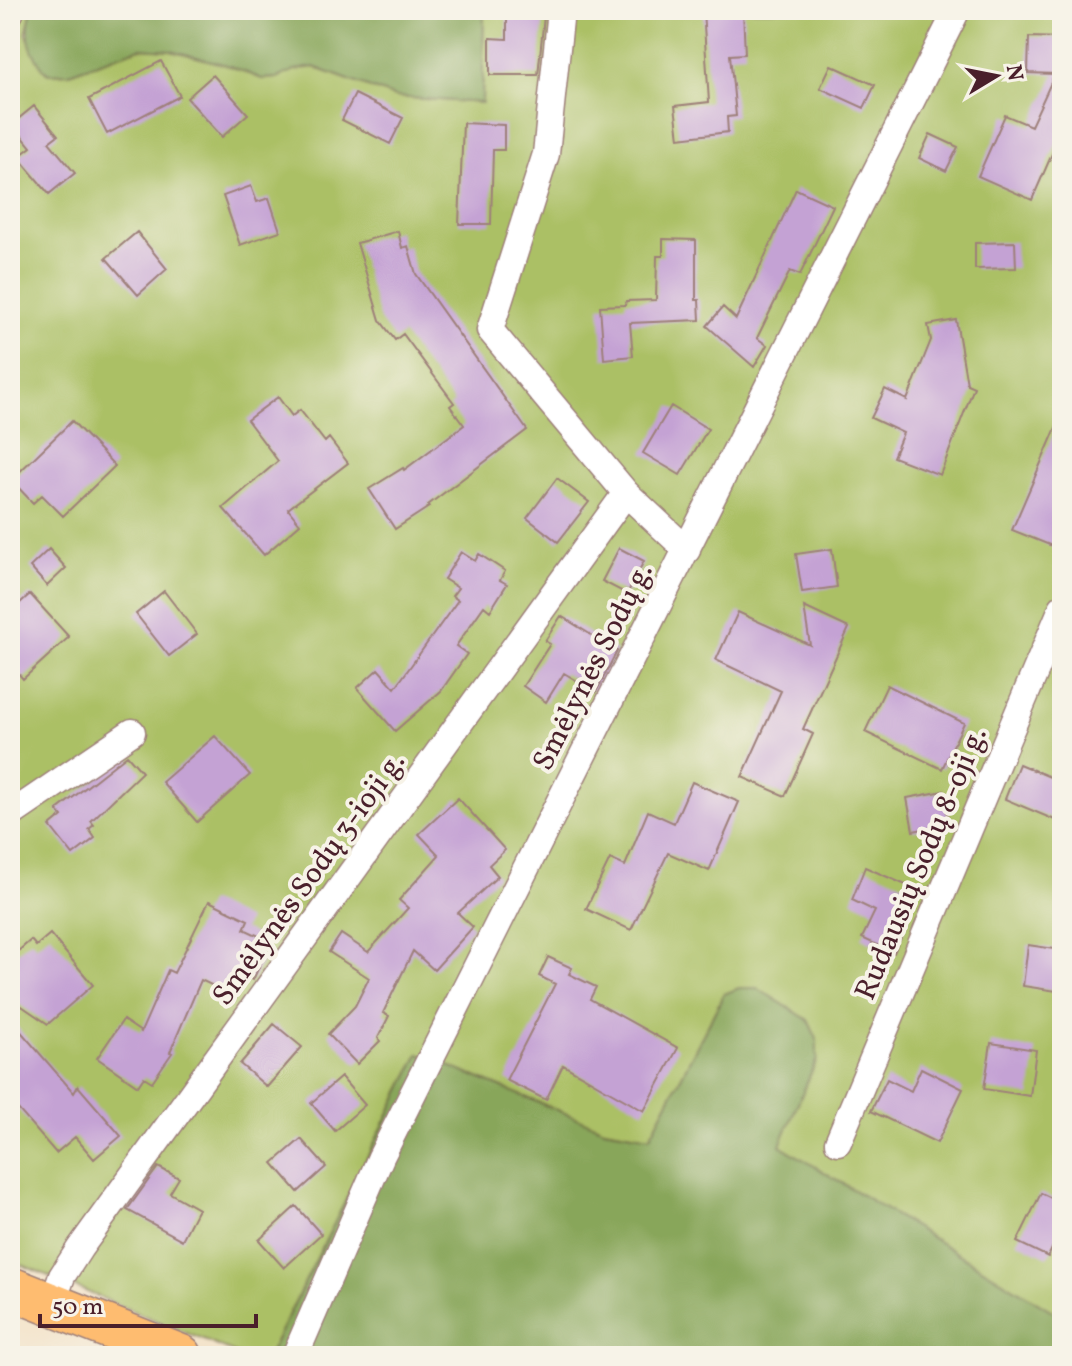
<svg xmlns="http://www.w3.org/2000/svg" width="1072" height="1366" font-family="Vollkorn,serif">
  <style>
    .green { fill: #abc065; stroke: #7a7048; stroke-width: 2 }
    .forest { fill: #88a65a; stroke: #696242; stroke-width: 2 }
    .building { fill: #c4a2d4 }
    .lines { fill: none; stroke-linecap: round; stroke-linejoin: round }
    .street-casing { stroke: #9e807a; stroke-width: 29 }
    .primary-casing { stroke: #9e807a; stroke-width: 45 }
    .street { stroke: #fff; stroke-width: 26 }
    .primary { stroke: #febc70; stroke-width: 42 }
    .labels { text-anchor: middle; stroke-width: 8; stroke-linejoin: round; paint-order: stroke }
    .street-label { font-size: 30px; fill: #4a1f2b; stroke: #f7f3e8 }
  </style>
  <rect width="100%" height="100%" fill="#f7f3e8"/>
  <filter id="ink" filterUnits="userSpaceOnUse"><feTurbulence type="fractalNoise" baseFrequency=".0125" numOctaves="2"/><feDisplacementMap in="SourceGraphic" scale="16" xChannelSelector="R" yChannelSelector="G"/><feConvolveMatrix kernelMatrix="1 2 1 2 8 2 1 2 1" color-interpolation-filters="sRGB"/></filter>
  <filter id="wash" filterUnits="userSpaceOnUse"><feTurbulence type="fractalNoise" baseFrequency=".006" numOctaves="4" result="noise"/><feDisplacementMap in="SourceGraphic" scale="32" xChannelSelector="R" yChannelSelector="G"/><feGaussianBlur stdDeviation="1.8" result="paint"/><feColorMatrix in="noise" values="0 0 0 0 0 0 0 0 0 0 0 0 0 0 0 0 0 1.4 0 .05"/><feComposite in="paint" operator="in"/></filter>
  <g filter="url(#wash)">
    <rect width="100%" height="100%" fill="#f3e2c8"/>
    <!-- green -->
    <path class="green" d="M10,10H32L26,34L48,74L69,73L139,48L171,50L230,66L262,79L277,78L295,70L313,67L395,97L482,103L484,10H1062V1317L779,1145L817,1059L724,994L650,1137L604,1129L419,1054L268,1356H242L10,1260Z"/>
    <!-- forest -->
    <path class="forest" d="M32,10H484L482,103L395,97L314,67L295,70L277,78L262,79L230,66L171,50L140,48L69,73L48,74C30,54 24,36 32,10Z
      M739,988H757L808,1020L817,1039V1059L780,1145L1062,1317V1356H268L419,1054L604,1129L650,1137L724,994Z"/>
    <g id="blocks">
      <!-- building -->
      <path class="building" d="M703,10H743L745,54L730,55L736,116L727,117L728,132L679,138L675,106L709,102Z
        M507,16H544L538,75H490V38L507,39Z
        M1029,37L1062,38V131L1032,200L978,176L1005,115L1031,126L1055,74L1028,73Z
        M161,61L180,96L107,134L89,99Z
        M831,65L875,85L864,108L820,88Z
        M213,75L248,114L222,137L187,98Z
        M355,94L403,118L390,144L342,120Z
        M34,106L58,135L49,142L75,173L49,194L18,157L31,147L12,124Z
        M463,123L504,125V150H493L491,224H459Z
        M930,134L958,147L946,171L919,158Z
        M251,186L257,202L269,198L280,231L240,245L223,196Z
        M796,189L833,206L800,275L790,271L757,338L767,345L754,367L707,326L723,307L736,319Z
        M398,231L402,248L408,246L416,274L527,430L428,505L429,507L395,529L369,489L403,468L404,470L464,425L450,406L454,403L403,334L395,340L380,320L357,243Z
        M137,232L167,269L138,295L106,258Z
        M663,239L696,240V300H699L700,320L630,323L633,356L604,359L600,306L625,305L626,301L656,300L657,256H663Z
        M1015,242L1016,268L975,269V243Z
        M956,320L967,384L974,387L940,475L893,457L903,433L871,418L885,389L907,400L931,340L928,325Z
        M278,397L292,416L300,410L325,442L329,438L348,463L288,509L300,524L264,555L223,508L278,461L247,420Z
        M671,406L708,429L680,475L643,453Z
        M1062,414V550L1012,530Z
        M72,421L115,466L63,516L42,495L33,503L11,480Z
        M557,478L589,502L558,542L527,518Z
        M619,548L644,561L627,594L602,581Z
        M49,549L66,568L47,586L30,567Z
        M832,549L837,587L802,592L796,554Z
        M461,552L475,561L479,554L505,571L500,580L507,584L490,611L484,606L456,646L467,654L441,691L395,731L357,688L378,669L395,688L458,600L452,596L458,588L444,579Z
        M164,591L197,634L169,656L136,614Z
        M30,594L69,637L23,679L10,664V612Z
        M804,607L849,628L803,729L813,734L785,796L742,777L781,691L716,660L738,612L810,645Z
        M561,616L617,651L596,692L564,673L546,702L523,686L550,644L545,641Z
        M887,685L964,723L942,769L865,732Z
        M215,736L250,775L197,822L162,782Z
        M127,755L142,772L91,821L94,825L89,829L95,838L73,855L50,826L62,816L57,810Z
        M1019,764L1062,782V823L1005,799Z
        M692,782L739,802L709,871L668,853L631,930L586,909L610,859L625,866L648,811L674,823Z
        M944,791L949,824L913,831L907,798Z
        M458,798L505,850L489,865L498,876L458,913L473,927L434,970L413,951L383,1013L389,1016L378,1038L380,1041L357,1064L328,1034L355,1006L369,978L329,952L341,934L368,952L408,908L399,900L439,855L419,834Z
        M865,867L908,886L909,919L894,953L862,938L875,911L852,900Z
        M209,901L248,920L244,929L259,936L250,954L262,960L253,980L239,974L230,994L201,980L170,1052L172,1053L152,1082L144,1077L138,1086L97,1058L123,1020L141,1032L168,970L174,973Z
        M50,934L93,985L48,1024L10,998V958L31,940L36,946Z
        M1028,945L1062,950V989L1057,988L1056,991L1023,986Z
        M548,957L572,968L569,974L596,987L590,999L678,1048L644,1111L563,1065L546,1100L506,1080L555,984L539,976Z
        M10,1019L74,1093L78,1086L121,1136L94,1159L75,1137L56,1153L10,1100Z
        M274,1024L302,1047L267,1087L240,1064Z
        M991,1043L1036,1050L1030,1096L984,1089Z
        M921,1068L963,1089L937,1143L871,1111L887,1079L911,1091Z
        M341,1077L365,1105L335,1131L311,1103Z
        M301,1139L326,1167L298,1192L273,1163Z
        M158,1167L179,1178L170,1193L198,1209L182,1240L127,1210Z
        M1041,1193L1062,1203V1228L1048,1257L1017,1242Z
        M296,1206L321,1234L284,1268L259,1240Z"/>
    </g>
  </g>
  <g filter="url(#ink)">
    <use href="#blocks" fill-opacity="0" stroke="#9e807a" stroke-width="2"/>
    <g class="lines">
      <!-- street casing -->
      <g class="street-casing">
        <path id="street" d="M561,10L546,154L490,330L626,493L687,550
          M10,13L11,10
          M10,815L132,732
          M838,1142L1062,608
          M52,1305L62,1276L80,1248L626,493
          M295,1356L381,1157L957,10"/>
      </g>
      <!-- primary casing -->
      <g class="primary-casing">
        <path id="primary" d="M10,1288L181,1356"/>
      </g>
      <!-- street -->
      <use href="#street" class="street"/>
      <!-- primary -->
      <use href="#primary" class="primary"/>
    </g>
  </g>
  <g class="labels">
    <!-- street labels -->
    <g class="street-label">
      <text transform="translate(592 666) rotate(-63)" y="10">Smėlynės Sodų g.</text>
      <text transform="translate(920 863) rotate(-67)" y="10">Rudausių Sodų 8-oji g.</text>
      <text transform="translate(308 878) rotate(-54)" y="10">Smėlynės Sodų 3-ioji g.</text>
    </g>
  </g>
  <!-- margin -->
  <rect width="1072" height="1366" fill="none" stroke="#f7f3e8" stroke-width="40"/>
  <!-- north arrow -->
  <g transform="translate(996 76) rotate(80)" stroke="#f7f3e8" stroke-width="6" paint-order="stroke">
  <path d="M0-6L14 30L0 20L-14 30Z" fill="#4a1f2b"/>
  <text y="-12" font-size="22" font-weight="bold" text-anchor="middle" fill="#4a1f2b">N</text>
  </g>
  <!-- scale -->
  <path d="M40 1314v12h216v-12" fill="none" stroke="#4a1f2b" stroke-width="4"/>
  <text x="52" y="1314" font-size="24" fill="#4a1f2b" stroke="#f7f3e8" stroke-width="6" paint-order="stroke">50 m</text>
</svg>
